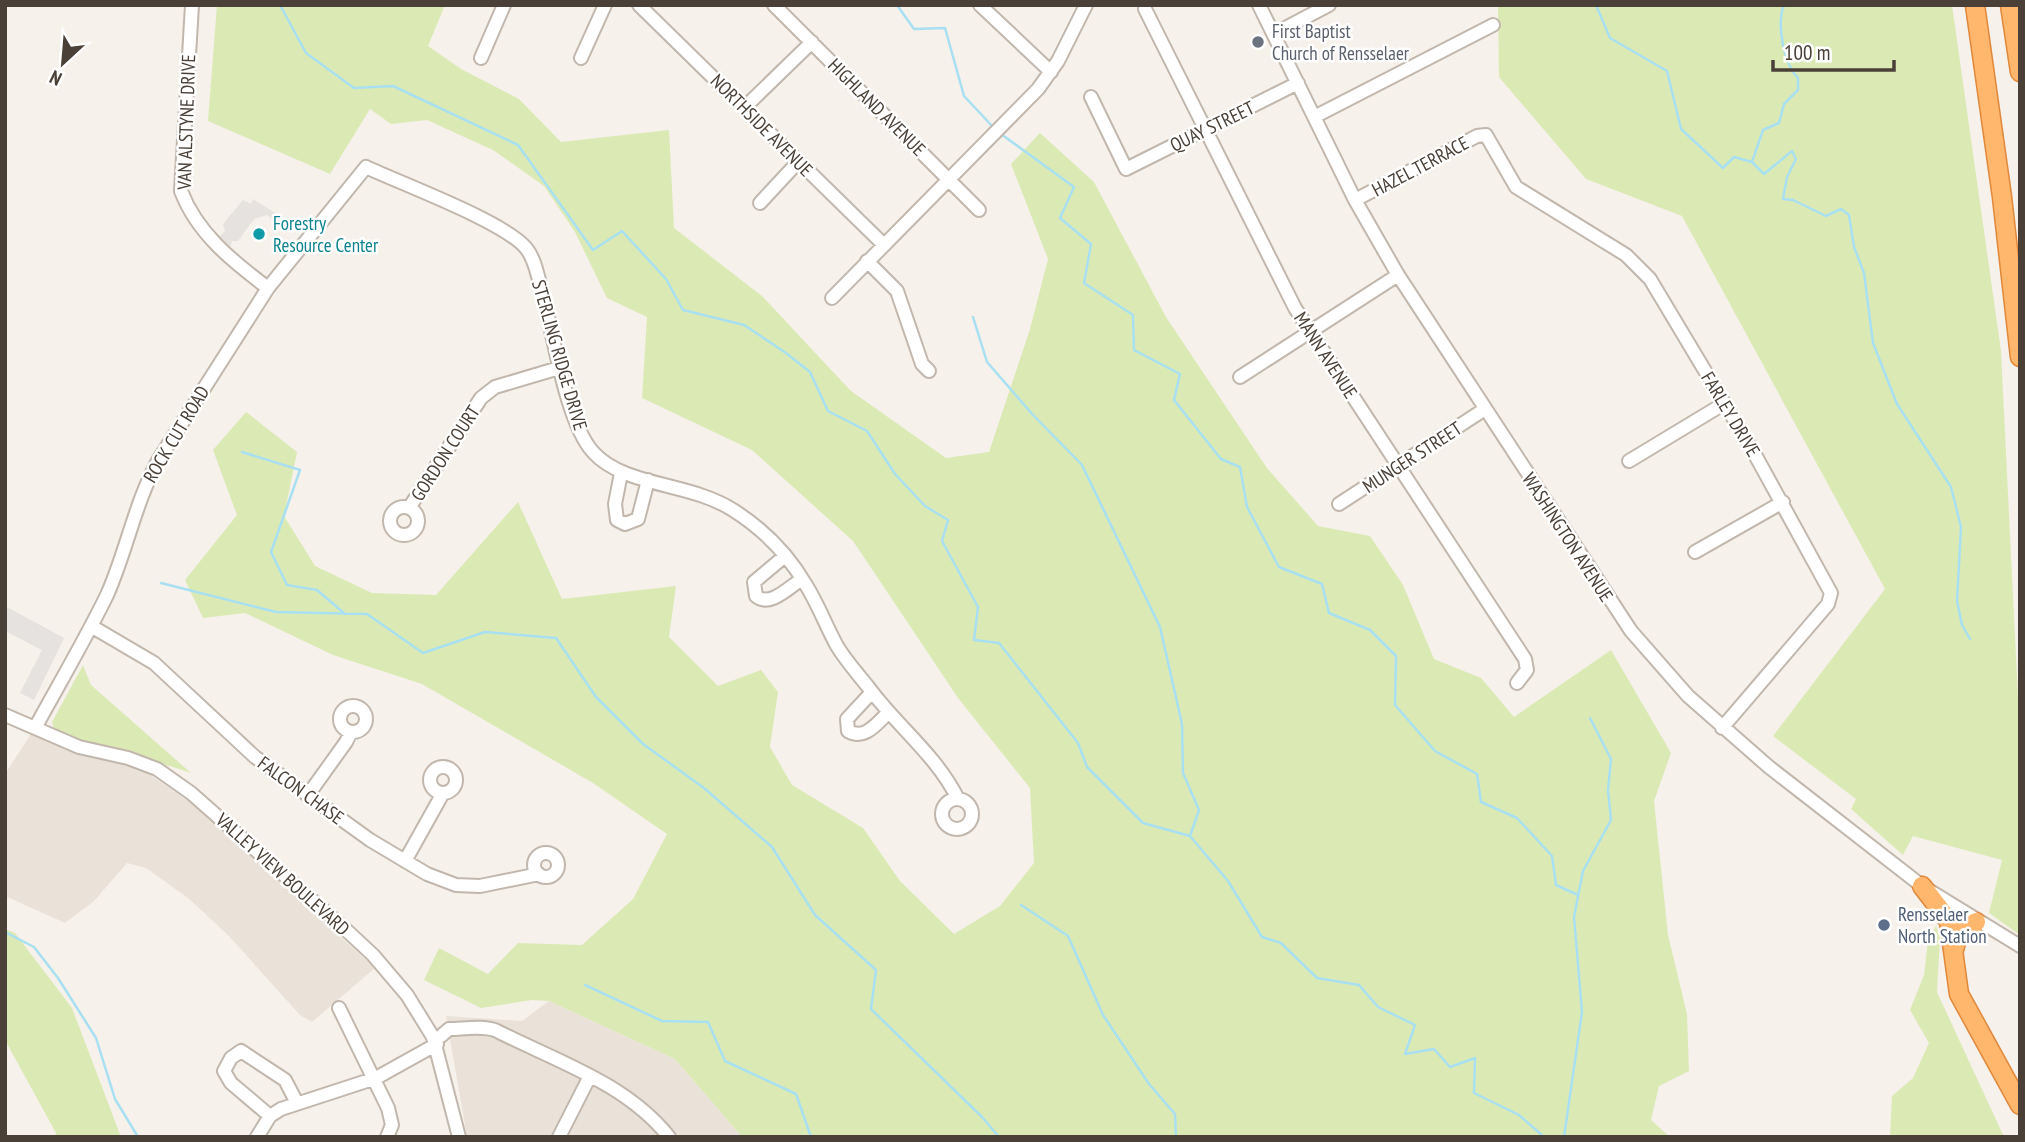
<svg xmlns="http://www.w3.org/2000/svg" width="2025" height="1142" font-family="'PT Sans Narrow',sans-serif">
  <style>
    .residential { fill: #eae2d9 }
    .green { fill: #dbeab4 }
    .parking { fill: #e5e2df }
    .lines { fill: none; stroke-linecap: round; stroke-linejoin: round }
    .stream { stroke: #a8e0f2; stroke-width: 2.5 }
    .minor-casing { stroke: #c2b7ad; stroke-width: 16 }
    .highway-casing { stroke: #e1883a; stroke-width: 21 }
    .minor { stroke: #fff; stroke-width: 12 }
    .highway { stroke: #ffb66d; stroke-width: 18 }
    .worship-dot { fill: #6b7280; stroke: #fff; stroke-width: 2.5 }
    .culture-dot { fill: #0f9aa8; stroke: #fff; stroke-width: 2.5 }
    .service-dot { fill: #5c6f8a; stroke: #fff; stroke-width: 2.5 }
    .labels { text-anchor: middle; stroke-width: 5; stroke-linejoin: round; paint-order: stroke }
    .worship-label { font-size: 19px; fill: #5b616d; stroke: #fff; text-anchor: start }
    .street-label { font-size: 19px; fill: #4a4038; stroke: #fff }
    .culture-label { font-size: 19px; fill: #0d838f; stroke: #fff; text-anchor: start }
    .service-label { font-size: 19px; fill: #4e5e75; stroke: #fff; text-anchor: start }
  </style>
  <rect width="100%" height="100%" fill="#f6f1eb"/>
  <!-- residential -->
  <path class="residential" d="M35,728L142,763L143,770L198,808L375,968L312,1022L300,1015L228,935L188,898L146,868L127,863L94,901L65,923L5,896V774Z
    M549,1001L675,1059L742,1137H467L446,1016L522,1021Z"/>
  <!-- green -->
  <path class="green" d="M217,5H445L428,46L461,69L519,99L561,142L669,130L674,228L762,296L851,391L946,458L989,452L1030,329L1048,259L1011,164L1040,133L1094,182L1166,317L1267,468L1318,526L1370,536L1403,585L1434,659L1481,678L1514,717L1611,650L1671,753L1654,801L1668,935L1687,1014L1689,1071L1659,1086L1651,1120L1670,1137H742L675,1059L549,1001L532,1000L481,1008L424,980L439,948L488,974L518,943L582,945L633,899L667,834L593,783L422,684L333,655L245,613L203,618L185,580L237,515L213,450L246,412L297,452L284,516L315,566L372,593L436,595L518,502L562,599L676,586L669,637L718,686L761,670L778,692L770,747L792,785L863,828L900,881L954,934L1000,906L1034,863L1030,788L958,698L853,541L752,450L642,398L647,317L607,298L575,232L544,186L493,150L427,120L391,124L370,109L330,174L208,121Z
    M1498,5H1952L2001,351L2020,739V935L1989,913L2002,860L1913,836L1903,855L1851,809L1856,799L1773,736L1885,589L1682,216L1586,179L1499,77Z
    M83,665L91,685L191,773C149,758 91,749 54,729L52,722Z
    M1936,926L1940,938L1937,992L2004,1137H1890L1892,1096L1913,1078L1929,1043L1910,1010L1924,975L1928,940Z
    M5,929L15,933L72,1008L121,1137H55L56,1133L5,1040Z"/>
  <!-- parking -->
  <path class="parking" d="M253,199L283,218L278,224L267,215L254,219L238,241H232L230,248L218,238L225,231L223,224L243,200L251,204Z
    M5,606L64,638L34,700L20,693L42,650L5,631Z"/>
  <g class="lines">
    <!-- stream -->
    <path class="stream" d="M280,5L306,53L354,88L393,86L518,145L593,250L622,231L666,279L683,310L744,325L786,353L810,372L828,411L867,431L895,474L925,506L948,520L942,541L978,607L974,640L999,643L1078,743L1087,767L1143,823L1190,836L1228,881L1262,937L1281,943L1317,978L1359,985L1378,1007L1415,1025L1405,1054L1434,1049L1450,1067L1475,1058L1474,1093L1519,1115L1544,1137
      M897,5L914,29L945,28L964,96L993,127
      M1596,5L1610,38L1667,71L1681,129L1723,168L1734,157L1752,162
      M1784,5C1776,24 1784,64 1798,78V90L1784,104L1779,123L1763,130L1752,162L1764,174L1792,151L1796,159L1787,177L1783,199L1793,200L1826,216L1841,209L1849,215L1854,247L1864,273L1873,343L1897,404L1951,487L1961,527L1957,601L1962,625L1970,639
      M1001,134L1074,187L1060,218L1091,244L1084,283L1133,315L1134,350L1180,374L1174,400L1221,459L1240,467L1247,507L1279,567L1322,584L1329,613L1370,630L1396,656L1395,705L1435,751L1477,774L1481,802L1517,818L1552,856L1556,885L1578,895
      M973,317L987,362L1033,415L1082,465L1160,627L1182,724L1183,773L1199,810L1190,836
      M242,452L300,470L271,552L287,585L317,590L345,614
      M161,583L276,612L367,614L423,653L485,632L556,638L596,697L643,744L704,788L772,847L815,915L876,970L871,1009L982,1117L999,1137
      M1021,905L1068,936L1103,1015L1149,1084L1175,1114L1176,1137
      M5,932L34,947L58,978L96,1038L115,1099L138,1137
      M585,985L662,1021L708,1022L725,1061L796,1094L811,1137
      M1564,1137L1582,1012L1574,917L1583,871L1611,820L1608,790L1611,759L1590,718"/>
    <!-- minor casing -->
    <g class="minor-casing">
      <path id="minor" d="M192,5L181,191C197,233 232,261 268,288
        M639,5L884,245
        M774,5L979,210
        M980,5L1051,72
        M1259,5L1355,200L1398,275L1631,631L1688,696L1769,767L1922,886L2020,946
        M1145,9L1295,308L1525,659L1527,670L1517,683
        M1274,34L1329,5
        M481,58L504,5
        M581,58L605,5
        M1091,97L1126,169L1298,83
        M745,107L812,42
        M1314,117L1493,25
        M1355,200L1477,136L1486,135L1516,187L1626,255L1650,279L1753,451L1831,593L1828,604L1722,728
        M760,203L798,162
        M867,261L897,291L922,364L929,371
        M832,298L1038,89L1058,61L1086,5
        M1240,377L1398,275
        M1629,461L1725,403
        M621,473L615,504L617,520L625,524L638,519L648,480
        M1339,504L1485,409
        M390 521a14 14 0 1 1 28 0a14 14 0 1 1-28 0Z
        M409,508L481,398L495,387L559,368
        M1695,552L1783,502
        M785,556L754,582L756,596C770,608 789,587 802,579
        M91,626L154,663L255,757L370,840L427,874L456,885L480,886L539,874
        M872,692L847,719L848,731C865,741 877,723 889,712
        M340 719a13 13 0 1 1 26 0a13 13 0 1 1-26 0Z
        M5,715L79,747L128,758L157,769L191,793L344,928L373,955L407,995L433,1037L459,1137
        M35,728C59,684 85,640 107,595C127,550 135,502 159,459L268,288L366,167C402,184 503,221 526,248C535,259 537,274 541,287C553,330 565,421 593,452C624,487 690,482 733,510C763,529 788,554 806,585C818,604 826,626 837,646C846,661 858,674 869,688C898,727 936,755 958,799
        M430 780a13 13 0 1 1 26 0a13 13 0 1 1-26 0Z
        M308,795L346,742L351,732
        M942 814a15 15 0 1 1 30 0a15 15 0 1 1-30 0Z
        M534 865a12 12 0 1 1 24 0a12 12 0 1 1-24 0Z
        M405,861L443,793
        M339,1008L388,1108L392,1125L387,1137
        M441,1036L449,1029C463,1029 485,1025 497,1031C556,1061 626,1083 669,1137
        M270,1116L231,1083L224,1071L231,1058L241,1051L285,1080L297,1103
        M257,1137L270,1116L281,1109L376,1078L437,1044
        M559,1137L590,1076"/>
    </g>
    <!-- highway casing -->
    <g class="highway-casing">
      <path id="highway" d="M1975,5L2002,197L2020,357
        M2010,5L2020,72
        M1922,886L1949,921L1959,994L2020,1105
        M1954,950L1958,934L1976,922"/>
    </g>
    <!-- minor -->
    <use href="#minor" class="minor"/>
    <!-- highway -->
    <use href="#highway" class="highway"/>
  </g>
  <!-- markers -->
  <circle class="worship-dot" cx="1258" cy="42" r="7"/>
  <circle class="culture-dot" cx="259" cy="234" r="7"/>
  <circle class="service-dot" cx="1884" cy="925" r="7"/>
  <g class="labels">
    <!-- worship labels -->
    <g class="worship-label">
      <text x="1272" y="38">First Baptist<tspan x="1272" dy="22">Church of Rensselaer</tspan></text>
    </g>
    <!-- street labels -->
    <g class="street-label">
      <text transform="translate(877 107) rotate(45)" y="7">HIGHLAND AVENUE</text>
      <text transform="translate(186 122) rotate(-88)" y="7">VAN ALSTYNE DRIVE</text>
      <text transform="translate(762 125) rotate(45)" y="7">NORTHSIDE AVENUE</text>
      <text transform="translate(1212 126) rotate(-26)" y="7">QUAY STREET</text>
      <text transform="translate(1420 166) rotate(-28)" y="7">HAZEL TERRACE</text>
      <text transform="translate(560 355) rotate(74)" y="7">STERLING RIDGE DRIVE</text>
      <text transform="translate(1326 355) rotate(57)" y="7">MANN AVENUE</text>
      <text transform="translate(1731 414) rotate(59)" y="7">FARLEY DRIVE</text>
      <text transform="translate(176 434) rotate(-59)" y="7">ROCK CUT ROAD</text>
      <text transform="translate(445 453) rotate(-57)" y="7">GORDON COURT</text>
      <text transform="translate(1412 457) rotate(-33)" y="7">MUNGER STREET</text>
      <text transform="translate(1568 537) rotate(57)" y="7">WASHINGTON AVENUE</text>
      <text transform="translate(301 790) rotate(36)" y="7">FALCON CHASE</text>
      <text transform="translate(283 874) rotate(42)" y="7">VALLEY VIEW BOULEVARD</text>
    </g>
    <!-- culture labels -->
    <g class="culture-label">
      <text x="273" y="230">Forestry<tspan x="273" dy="22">Resource Center</tspan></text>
    </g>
    <!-- service labels -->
    <g class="service-label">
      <text x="1898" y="921">Rensselaer<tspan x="1898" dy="22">North Station</tspan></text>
    </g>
  </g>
  <!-- border -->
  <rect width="2025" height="1142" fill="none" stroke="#4a4038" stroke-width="14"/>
  <!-- north arrow -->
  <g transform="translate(63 63) rotate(206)" stroke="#ffffff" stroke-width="5" paint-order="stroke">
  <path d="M0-5L12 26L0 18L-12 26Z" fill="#4a4038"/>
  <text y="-10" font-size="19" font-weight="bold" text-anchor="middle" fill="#4a4038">N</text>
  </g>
  <!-- scale -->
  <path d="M1773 60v10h121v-10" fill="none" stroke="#4a4038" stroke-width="3.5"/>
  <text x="1784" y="60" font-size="21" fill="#4a4038" stroke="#ffffff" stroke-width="5" paint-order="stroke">100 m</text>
</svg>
